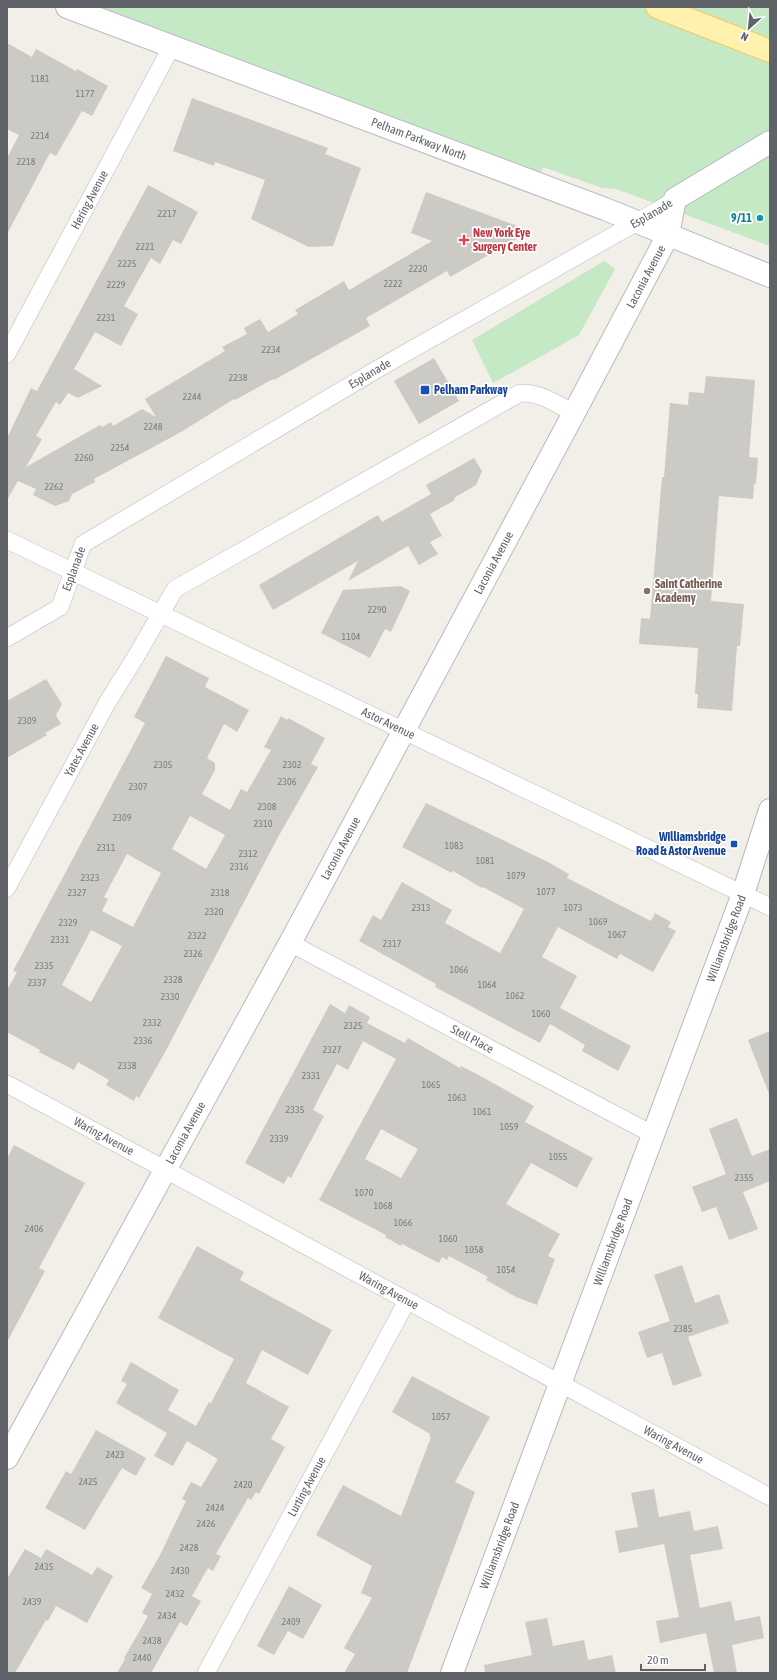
<svg xmlns="http://www.w3.org/2000/svg" width="777" height="1680" font-family="'Asap Condensed',sans-serif">
  <style>
    .green { fill: #c5e8c5 }
    .building { fill: #cccac5; fill-rule: evenodd }
    .lines { fill: none; stroke-linecap: round; stroke-linejoin: round }
    .street-casing { stroke: #b5b8bc; stroke-width: 18 }
    .secondary-casing { stroke: #b6babf; stroke-width: 24 }
    .primary-casing { stroke: #f2c960; stroke-width: 24 }
    .street { stroke: #fff; stroke-width: 17 }
    .secondary { stroke: #fff; stroke-width: 22 }
    .primary { stroke: #fff2af; stroke-width: 22 }
    .culture-dot { fill: #0f9aa8; stroke: #fff; stroke-width: 1.5 }
    .health-dot { fill: #e0444e; stroke: #fff; stroke-width: 1.5 }
    .transit-dot { fill: #1a4fb4; stroke: #fff; stroke-width: 1.5 }
    .education-dot { fill: #8d6e63; stroke: #fff; stroke-width: 1.5 }
    .labels { text-anchor: middle; stroke-width: 3.5; stroke-linejoin: round; paint-order: stroke }
    .number-label { font-size: 10px; fill: #7a7d7f }
    .street-label { font-size: 12px; fill: #5f6368; stroke: #fff }
    .culture-label { font-size: 12px; font-weight: bold; fill: #0d838f; stroke: #fff; text-anchor: end }
    .health-label { font-size: 12px; font-weight: bold; fill: #be3a42; stroke: #fff; text-anchor: start }
    .transit-label { font-size: 12px; font-weight: bold; fill: #164399; stroke: #fff; text-anchor: start }
    .education-label { font-size: 12px; font-weight: bold; fill: #785e54; stroke: #fff; text-anchor: start }
  </style>
  <rect width="100%" height="100%" fill="#f1efe8"/>
  <!-- green -->
  <path class="green" d="M96,7H770V246L616,189L602,188L543,167L541,173Z
    M604,261L615,269L579,335L493,383L472,340Z"/>
  <!-- building -->
  <path class="building" d="M7,43L32,57L36,49L76,71L77,69L108,86L92,116L82,111L56,156L50,153L7,234V158L19,135L7,129Z
    M192,98L328,148L325,154L361,168L333,246L309,247L251,219L265,180L215,162L214,166L173,151Z
    M148,185L198,212L181,244L173,240L160,264L151,258L124,306L138,314L121,346L95,332L74,369L102,386L78,398L68,393L60,405L56,402L36,436L42,439L26,467L100,425L102,427L111,422L113,426L142,409L156,417L145,399L225,351L222,347L247,334L244,328L260,319L268,332L298,314L295,310L344,281L349,290L432,241L411,233L426,192L531,231L450,277L447,271L366,318L370,326L274,380L273,379L235,400L234,399L181,432L94,479L95,482L72,494L69,501L55,506L33,495L36,489L18,481L7,500V438L31,388L37,391Z
    M434,358L459,401L419,424L394,381Z
    M706,376L755,380L749,457L758,458L756,484H754L753,499L719,496L711,601L744,604L740,646H737L732,711L697,708L698,694H695L698,648L639,644L641,618L650,619L662,477H664L670,403L688,405L689,392L704,393Z
    M474,458L482,471L476,485L454,498L455,500L430,514L442,536L430,542L438,554L419,565L408,546L348,581L358,561L273,610L259,585L378,515L382,522L431,494L426,485Z
    M401,586L410,591L391,632L385,629L370,658L321,633L343,590Z
    M166,656L209,678L205,687L249,710L237,732L224,724L207,758L215,763V770L202,794L230,810L241,789L247,792L271,750L264,747L281,716L287,720L288,718L325,738L311,764L318,767L277,839L164,1054L139,1098L136,1096L134,1101L106,1085L109,1080L78,1062L74,1070L39,1052L40,1050L7,1032V990L17,972L13,971L145,723L134,717ZM190,816L225,835L206,869L172,849ZM127,854L161,873L133,927L102,911L108,899L104,897ZM91,930L122,946L91,1002L62,985Z
    M46,679L62,704L56,715L61,724L45,733L47,735L7,758V701Z
    M426,803L548,862L569,874L567,878L651,921L655,913L671,922L668,927L676,931L653,972L620,954L617,959L558,927L542,957L577,976L560,1008L631,1046L618,1071L582,1051L585,1045L550,1024L540,1043L435,987L436,984L359,941L373,915L381,920L402,882L452,910L445,923L500,953L524,909L483,887L482,888L453,871L452,873L402,847Z
    M330,1004L345,1013L349,1005L370,1017L367,1023L405,1043L408,1038L460,1068L461,1066L486,1079L534,1106L525,1122L593,1158L577,1188L531,1163L506,1204L560,1234L548,1256L555,1259L537,1305L516,1297L486,1280L488,1277L449,1256L447,1260L442,1257L439,1263L402,1244L401,1246L385,1237L386,1235L319,1200L396,1059L363,1041L348,1070L337,1064L321,1094L313,1110L324,1116L291,1178L288,1176L284,1184L245,1163ZM381,1129L418,1149L401,1178L365,1159Z
    M770,1031V1094H769L748,1040Z
    M737,1118L752,1156L770,1149V1181L743,1192L758,1229L729,1240L716,1207L702,1212L692,1187L726,1174L709,1129Z
    M14,1145L85,1183L39,1268L45,1271L7,1342V1159Z
    M197,1246L244,1272L240,1280L332,1330L308,1375L262,1350L246,1383L289,1407L271,1439L285,1447L259,1494L256,1492L251,1500L248,1498L216,1554L221,1556L213,1571L208,1568L192,1596L201,1601L187,1626L180,1622L151,1673H117L125,1659L124,1658L148,1616L142,1613L152,1594L141,1588L159,1557L186,1501L182,1499L191,1482L201,1487L218,1459L187,1441L173,1466L154,1456L167,1433L116,1403L127,1384L121,1381L131,1362L179,1390L168,1410L196,1426L209,1402L211,1403L234,1359L158,1318Z
    M682,1265L695,1303L719,1294L729,1323L688,1337L702,1376L673,1386L662,1353L647,1358L638,1332L670,1321L654,1275Z
    M412,1376L490,1417L455,1482L475,1492L407,1673H344L355,1654L344,1648L372,1598L361,1593L372,1566L316,1535L343,1485L401,1516L431,1437L429,1436L430,1434L392,1412Z
    M96,1430L146,1458L136,1476L122,1468L85,1530L45,1508L66,1471L71,1474Z
    M654,1489L659,1517L690,1511L694,1531L718,1526L723,1549L690,1555L700,1608L731,1601L735,1621L760,1616L764,1638L732,1645L737,1673H714L706,1633L660,1643L656,1621L679,1617L664,1544L619,1553L615,1531L638,1527L631,1493Z
    M25,1549L41,1558L46,1549L92,1575L97,1567L113,1576L87,1623L56,1606L48,1621L46,1620L15,1673H7V1579Z
    M289,1586L322,1605L303,1639L288,1631L274,1655L257,1646Z
    M547,1618L553,1646L584,1640L588,1660L612,1655L616,1673H485L484,1665L532,1655L525,1622Z"/>
  <g class="lines">
    <!-- street casing -->
    <g class="street-casing">
      <g id="street">
        <path id="s1" d="M7,354L172,46"/>
        <path id="s2" d="M7,540L770,907"/>
        <path id="s3" d="M7,638L60,607L83,544L381,367L662,208L675,199"/>
        <path id="s4" d="M7,888L107,703L135,658L175,589L520,393C540,392 556,404 574,413"/>
        <path id="s5" d="M290,943L654,1135"/>
        <path id="s6" d="M7,1084L770,1497"/>
        <path id="s7" d="M206,1673L407,1301"/>
      </g>
    </g>
    <!-- secondary casing -->
    <g class="secondary-casing">
      <g id="secondary">
        <path id="s8" d="M67,7L605,209L770,276"/>
        <path id="s9" d="M7,1458L290,943L574,413L668,235L675,199L770,142"/>
        <path id="s10" d="M452,1673L743,894L770,810"/>
      </g>
    </g>
    <!-- primary casing -->
    <g class="primary-casing">
      <path id="primary" d="M657,7L770,51"/>
    </g>
    <!-- street -->
    <use href="#street" class="street"/>
    <!-- secondary -->
    <use href="#secondary" class="secondary"/>
    <!-- primary -->
    <use href="#primary" class="primary"/>
  </g>
  <!-- markers -->
  <circle class="culture-dot" cx="760" cy="218" r="4"/>
  <path class="health-dot" d="M462 234h4v4h4v4h-4v4h-4v-4h-4v-4h4z"/>
  <g class="transit-dot">
    <rect x="420" y="385" width="10" height="10" rx="2"/>
    <rect x="730" y="840" width="8" height="8" rx="2"/>
  </g>
  <circle class="education-dot" cx="647" cy="591" r="4"/>
  <g class="labels">
    <!-- number labels -->
    <g class="number-label">
      <text x="40" y="82">1181</text>
      <text x="85" y="97">1177</text>
      <text x="40" y="139">2214</text>
      <text x="26" y="165">2218</text>
      <text x="167" y="217">2217</text>
      <text x="145" y="250">2221</text>
      <text x="127" y="267">2225</text>
      <text x="418" y="272">2220</text>
      <text x="393" y="287">2222</text>
      <text x="116" y="288">2229</text>
      <text x="106" y="321">2231</text>
      <text x="271" y="353">2234</text>
      <text x="238" y="381">2238</text>
      <text x="192" y="400">2244</text>
      <text x="153" y="430">2248</text>
      <text x="120" y="451">2254</text>
      <text x="84" y="461">2260</text>
      <text x="54" y="490">2262</text>
      <text x="377" y="613">2290</text>
      <text x="351" y="640">1104</text>
      <text x="27" y="724">2309</text>
      <text x="163" y="768">2305</text>
      <text x="292" y="768">2302</text>
      <text x="287" y="785">2306</text>
      <text x="138" y="790">2307</text>
      <text x="267" y="810">2308</text>
      <text x="122" y="821">2309</text>
      <text x="263" y="827">2310</text>
      <text x="454" y="849">1083</text>
      <text x="106" y="851">2311</text>
      <text x="248" y="857">2312</text>
      <text x="485" y="864">1081</text>
      <text x="239" y="870">2316</text>
      <text x="516" y="879">1079</text>
      <text x="90" y="881">2323</text>
      <text x="546" y="895">1077</text>
      <text x="77" y="896">2327</text>
      <text x="220" y="896">2318</text>
      <text x="421" y="911">2313</text>
      <text x="573" y="911">1073</text>
      <text x="214" y="915">2320</text>
      <text x="598" y="925">1069</text>
      <text x="68" y="926">2329</text>
      <text x="617" y="938">1067</text>
      <text x="197" y="939">2322</text>
      <text x="60" y="943">2331</text>
      <text x="392" y="947">2317</text>
      <text x="193" y="957">2326</text>
      <text x="44" y="969">2335</text>
      <text x="459" y="973">1066</text>
      <text x="173" y="983">2328</text>
      <text x="37" y="986">2337</text>
      <text x="487" y="988">1064</text>
      <text x="515" y="999">1062</text>
      <text x="170" y="1000">2330</text>
      <text x="541" y="1017">1060</text>
      <text x="152" y="1026">2332</text>
      <text x="353" y="1029">2325</text>
      <text x="143" y="1044">2336</text>
      <text x="332" y="1053">2327</text>
      <text x="127" y="1069">2338</text>
      <text x="311" y="1079">2331</text>
      <text x="431" y="1088">1065</text>
      <text x="457" y="1101">1063</text>
      <text x="295" y="1113">2335</text>
      <text x="482" y="1115">1061</text>
      <text x="509" y="1130">1059</text>
      <text x="279" y="1142">2339</text>
      <text x="558" y="1160">1055</text>
      <text x="744" y="1181">2355</text>
      <text x="364" y="1196">1070</text>
      <text x="383" y="1209">1068</text>
      <text x="403" y="1226">1066</text>
      <text x="34" y="1232">2406</text>
      <text x="448" y="1242">1060</text>
      <text x="474" y="1253">1058</text>
      <text x="506" y="1273">1054</text>
      <text x="683" y="1332">2385</text>
      <text x="441" y="1420">1057</text>
      <text x="115" y="1458">2423</text>
      <text x="88" y="1485">2425</text>
      <text x="243" y="1488">2420</text>
      <text x="215" y="1511">2424</text>
      <text x="206" y="1527">2426</text>
      <text x="189" y="1551">2428</text>
      <text x="44" y="1570">2435</text>
      <text x="180" y="1574">2430</text>
      <text x="175" y="1597">2432</text>
      <text x="32" y="1605">2439</text>
      <text x="167" y="1619">2434</text>
      <text x="291" y="1625">2409</text>
      <text x="152" y="1644">2438</text>
      <text x="142" y="1661">2440</text>
    </g>
    <!-- street labels -->
    <g class="street-label">
      <text dy="4" stroke="none"><textPath href="#s8" startOffset="376">Pelham Parkway North</textPath></text>
      <text dy="4" stroke="none"><textPath href="#s1" startOffset="175">Hering Avenue</textPath></text>
      <text dy="4" stroke="none"><textPath href="#s3" startOffset="786">Esplanade</textPath></text>
      <text dy="4" stroke="none"><textPath href="#s9" startOffset="1343">Laconia Avenue</textPath></text>
      <text dy="4" stroke="none"><textPath href="#s3" startOffset="462">Esplanade</textPath></text>
      <text dy="4" stroke="none"><textPath href="#s9" startOffset="1019">Laconia Avenue</textPath></text>
      <text dy="4" stroke="none"><textPath href="#s3" startOffset="102">Esplanade</textPath></text>
      <text dy="4" stroke="none"><textPath href="#s2" startOffset="423">Astor Avenue</textPath></text>
      <text dy="4" stroke="none"><textPath href="#s4" startOffset="157">Yates Avenue</textPath></text>
      <text dy="4" stroke="none"><textPath href="#s9" startOffset="695">Laconia Avenue</textPath></text>
      <text dy="4" stroke="none"><textPath href="#s10" startOffset="784">Williamsbridge Road</textPath></text>
      <text dy="4" stroke="none"><textPath href="#s5" startOffset="206">Stell Place</textPath></text>
      <text dy="4" stroke="none"><textPath href="#s9" startOffset="371">Laconia Avenue</textPath></text>
      <text dy="4" stroke="none"><textPath href="#s6" startOffset="110">Waring Avenue</textPath></text>
      <text dy="4" stroke="none"><textPath href="#s10" startOffset="460">Williamsbridge Road</textPath></text>
      <text dy="4" stroke="none"><textPath href="#s6" startOffset="434">Waring Avenue</textPath></text>
      <text dy="4" stroke="none"><textPath href="#s6" startOffset="758">Waring Avenue</textPath></text>
      <text dy="4" stroke="none"><textPath href="#s7" startOffset="212">Lurting Avenue</textPath></text>
      <text dy="4" stroke="none"><textPath href="#s10" startOffset="136">Williamsbridge Road</textPath></text>
    </g>
    <!-- culture labels -->
    <g class="culture-label">
      <text x="752" y="222">9/11</text>
    </g>
    <!-- health labels -->
    <g class="health-label">
      <text x="473" y="237">New York Eye<tspan x="473" dy="14">Surgery Center</tspan></text>
    </g>
    <!-- transit labels -->
    <g class="transit-label">
      <text x="434" y="394">Pelham Parkway</text>
      <text x="726" y="841" text-anchor="end">Williamsbridge<tspan x="726" dy="14">Road &amp; Astor Avenue</tspan></text>
    </g>
    <!-- education labels -->
    <g class="education-label">
      <text x="655" y="588">Saint Catherine<tspan x="655" dy="14">Academy</tspan></text>
    </g>
  </g>
  <!-- border -->
  <rect width="777" height="1680" fill="none" stroke="#5f6368" stroke-width="16"/>
  <!-- north arrow -->
  <g transform="translate(749 28) rotate(207)" stroke="#ffffff" stroke-width="3" paint-order="stroke">
  <path d="M0-3L7 15L0 10L-7 15Z" fill="#5f6368"/>
  <text y="-6" font-size="11" font-weight="bold" text-anchor="middle" fill="#5f6368">N</text>
  </g>
  <!-- scale -->
  <path d="M641 1664v6h64v-6" fill="none" stroke="#5f6368" stroke-width="2"/>
  <text x="647" y="1664" font-size="12" fill="#5f6368" stroke="#ffffff" stroke-width="3" paint-order="stroke">20 m</text>
</svg>
